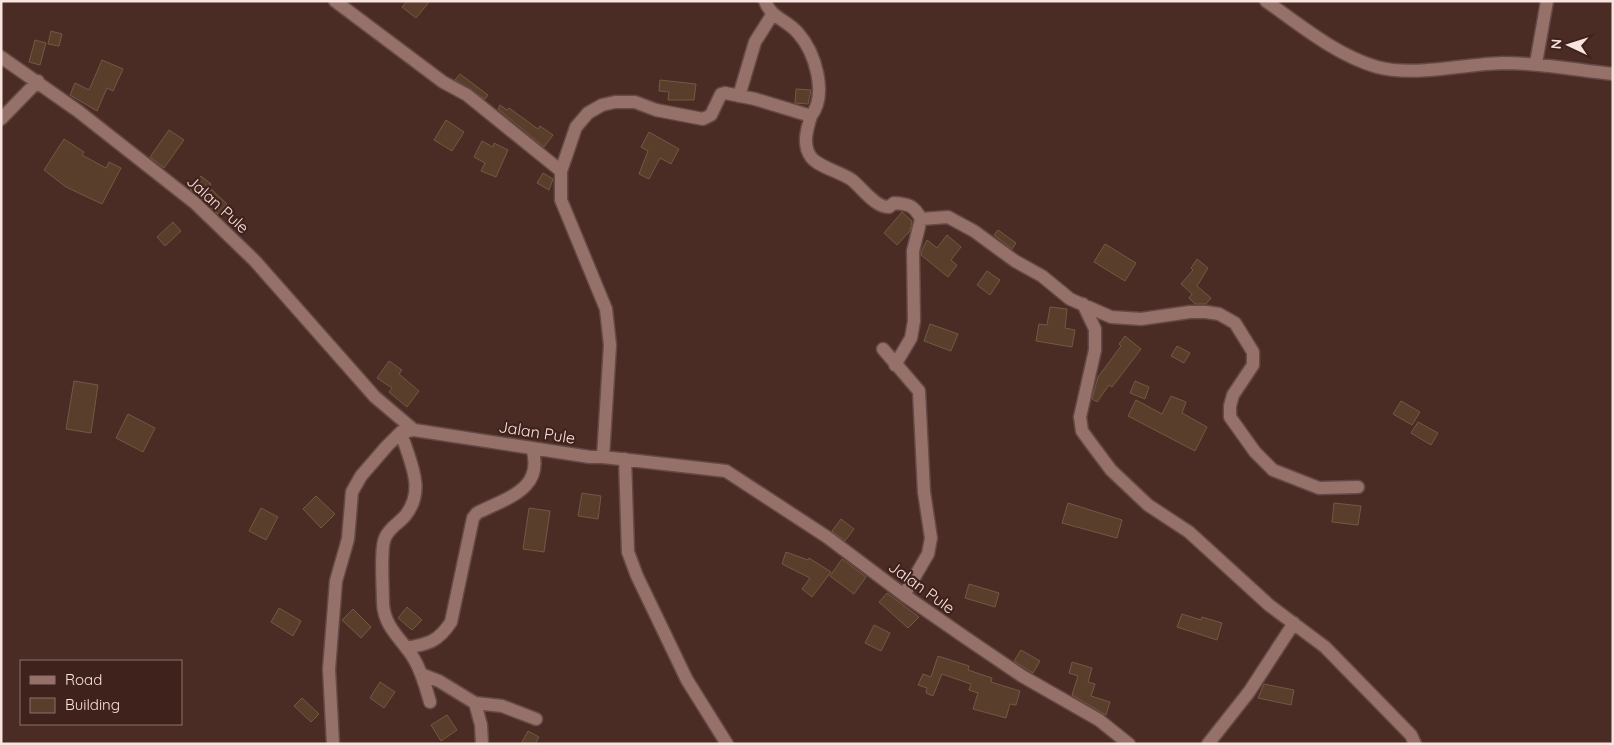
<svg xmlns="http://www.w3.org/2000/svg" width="1614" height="745" font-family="Quicksand,sans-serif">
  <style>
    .building { fill: #593f2b; stroke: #745843 }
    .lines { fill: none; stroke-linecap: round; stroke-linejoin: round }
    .minor-casing { stroke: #644945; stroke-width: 15 }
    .minor { stroke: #967169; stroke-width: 12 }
    .labels { text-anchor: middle; stroke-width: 4.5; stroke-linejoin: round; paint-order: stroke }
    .street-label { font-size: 16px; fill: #f9e4e0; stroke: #40221c }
  </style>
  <rect width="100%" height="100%" fill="#4b2c25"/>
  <!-- building -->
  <path class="building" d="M407,1H430L416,18L402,7Z
    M51,31L62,34L59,46L48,44Z
    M35,40L46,43L40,65L29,62Z
    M102,60L123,69L113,91L107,88L97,111L70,95L75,83L89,90Z
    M460,74L488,95L485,99L455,80Z
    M660,80L696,84L694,100H668L669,92L659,91Z
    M796,89L811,90L808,104L795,103Z
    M500,105L507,110L509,108L538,129L540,126L553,135L544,147L498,109Z
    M446,120L464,132L452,151L434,140Z
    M169,130L184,140L164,168L150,157Z
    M649,132L679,149L671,164L660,158L649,179L639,174L648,151L641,147Z
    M64,139L84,152L82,155L106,168L109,162L121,168L102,204L66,187L44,170Z
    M482,141L493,147L494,143L508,150L496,177L481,171L485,163L474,157Z
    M543,173L553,179L549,190L537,183Z
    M201,176L211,184L209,187L227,204L218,214L190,189Z
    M902,212L912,221L910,231L897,245L884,233Z
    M173,222L181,231L165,246L157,237Z
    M998,230L1016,243L1012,249L994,235Z
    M947,235L961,247L951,260L957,265L948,277L921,255V252L927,240L937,248Z
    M1105,244L1136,263L1125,281L1094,262Z
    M1197,259L1208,268L1197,286L1211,298L1206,304H1195L1189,298L1192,294L1181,284L1193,270L1191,268Z
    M987,271L1000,280L990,295L977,285Z
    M1050,307L1067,309L1065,328L1075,330L1072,347L1036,341L1039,324L1047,325Z
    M930,324L958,334L951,351L924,341Z
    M1125,336L1141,349L1112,387L1109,385L1097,402L1092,399L1098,377L1121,346L1119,344Z
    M1177,346L1190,353L1184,363L1171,356Z
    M389,361L402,370L399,374L419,391L407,407L389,392L392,388L377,378Z
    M74,381L98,385L91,433L66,429Z
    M1135,381L1149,387L1145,399L1130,393Z
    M1171,396L1186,402L1182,413L1207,427L1195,451L1128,416L1136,400L1162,414Z
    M1401,401L1420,412L1412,425L1393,414Z
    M128,414L155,428L143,452L116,438Z
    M1418,422L1438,433L1431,445L1411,433Z
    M582,493L601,496L598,519L578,516Z
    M316,496L335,514L321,528L303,509Z
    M1068,503L1122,520L1117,538L1062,523Z
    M1334,503L1361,506L1358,525L1332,522Z
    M261,508L278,517L266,540L249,531Z
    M529,508L550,511L544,552L523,549Z
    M841,519L854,529L845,541L832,531Z
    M786,552L808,560L809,558L831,572L812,597L802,589L810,578L782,564Z
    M842,559L866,577L854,594L830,576Z
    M969,584L999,593L995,607L965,598Z
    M887,593L919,617L908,628L879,602Z
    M407,607L422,620L412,630L398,618Z
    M279,608L301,621L293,636L271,622Z
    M353,609L371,627L361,638L342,620Z
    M1182,614L1201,620L1202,617L1222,623L1217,640L1177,627Z
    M874,625L890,633L881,651L865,643Z
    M1021,650L1040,661L1033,673L1014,661Z
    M938,656L969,666L968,670L992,678L991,682L1020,691L1016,705L1010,704L1006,718L973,709L978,693L969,690L971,684L942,674L933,696L926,693L927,688L918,685L923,674L931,677Z
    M1072,662L1092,668L1088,682L1095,684L1091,696L1110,702L1106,715L1072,695L1078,676L1069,673Z
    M380,682L395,692L384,708L370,698Z
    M1264,684L1294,690L1291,705L1258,698Z
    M302,698L319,714L311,722L294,706Z
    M447,715L457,730L441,741L431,725Z
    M528,731L539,737L535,744H521Z"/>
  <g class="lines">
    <!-- minor casing -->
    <g class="minor-casing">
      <path id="minor" d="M335,1L443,82L467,95L561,171V200L606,309L610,345L603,457
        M765,1C771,18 787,20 798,33C815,52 828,94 811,116
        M1266,1C1300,25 1336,55 1377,67C1415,77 1463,64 1503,63C1540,63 1576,70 1613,74
        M1,57L78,111L195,203L255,261L375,397L414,430L590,457H603L726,471L827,537L904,595L966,638L1022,676L1099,720L1129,744
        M1536,63L1547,1
        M739,96L755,42L772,15
        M1,119L38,81
        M561,171L576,127L588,113L602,105L615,102H635L656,110L703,119L711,115L721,94L725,93L755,99L811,116C807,129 802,145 811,157C818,167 841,172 852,180C862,188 876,208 889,207L894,203C908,204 914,205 921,219L913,251L914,321L911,338L895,365
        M921,219L948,217L974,231L1015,261L1042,276L1070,299L1111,317L1141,319L1190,312H1206L1219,314L1235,323L1253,352V365L1233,395L1230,406V417L1255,452L1273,470L1319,488L1358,487
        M1083,304L1095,329V350L1080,417L1082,431L1093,446L1111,470L1148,505L1189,532L1269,605L1325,647L1411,735L1415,744
        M883,349L919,391L924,492L931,538L928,554L904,595
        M401,432C409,461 427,489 405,516C399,523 389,528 385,538C380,549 383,589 383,603C384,628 403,640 414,659C422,672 426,688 430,702
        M625,459L628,552L637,576L687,680L727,744
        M406,648C428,644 438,642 451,622L473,518L477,513C507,498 545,489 532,448
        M421,674L439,681L475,703L502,706L536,719
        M475,703L481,725L482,744
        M333,744L329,669L336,581L348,539L352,492L361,476L387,446L401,432L414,430
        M1208,744L1249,692L1294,623"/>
    </g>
    <!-- minor -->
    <use href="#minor" class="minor"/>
  </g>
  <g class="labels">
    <!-- street labels -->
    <g class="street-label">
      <text transform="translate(218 204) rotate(42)" y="6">Jalan Pule</text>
      <text transform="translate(537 432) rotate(9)" y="6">Jalan Pule</text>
      <text transform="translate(922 587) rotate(36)" y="6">Jalan Pule</text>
    </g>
  </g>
  <!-- border -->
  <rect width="1614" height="745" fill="none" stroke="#f9e4e0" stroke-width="5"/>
  <!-- legend -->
  <rect x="20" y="660" width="162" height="65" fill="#40221c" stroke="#8a706a"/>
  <rect x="30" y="676" width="25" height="8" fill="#967169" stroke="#8a706a"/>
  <text x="65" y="685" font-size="15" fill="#f9e4e0">Road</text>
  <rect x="30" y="698" width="25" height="15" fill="#593f2b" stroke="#8a706a"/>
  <text x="65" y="710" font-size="15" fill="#f9e4e0">Building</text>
  <!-- north arrow -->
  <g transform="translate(1569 45) rotate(274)" stroke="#40221c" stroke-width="4" paint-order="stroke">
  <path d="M0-4L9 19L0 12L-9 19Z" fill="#f9e4e0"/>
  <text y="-8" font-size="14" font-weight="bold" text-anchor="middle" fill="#f9e4e0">N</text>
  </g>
</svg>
